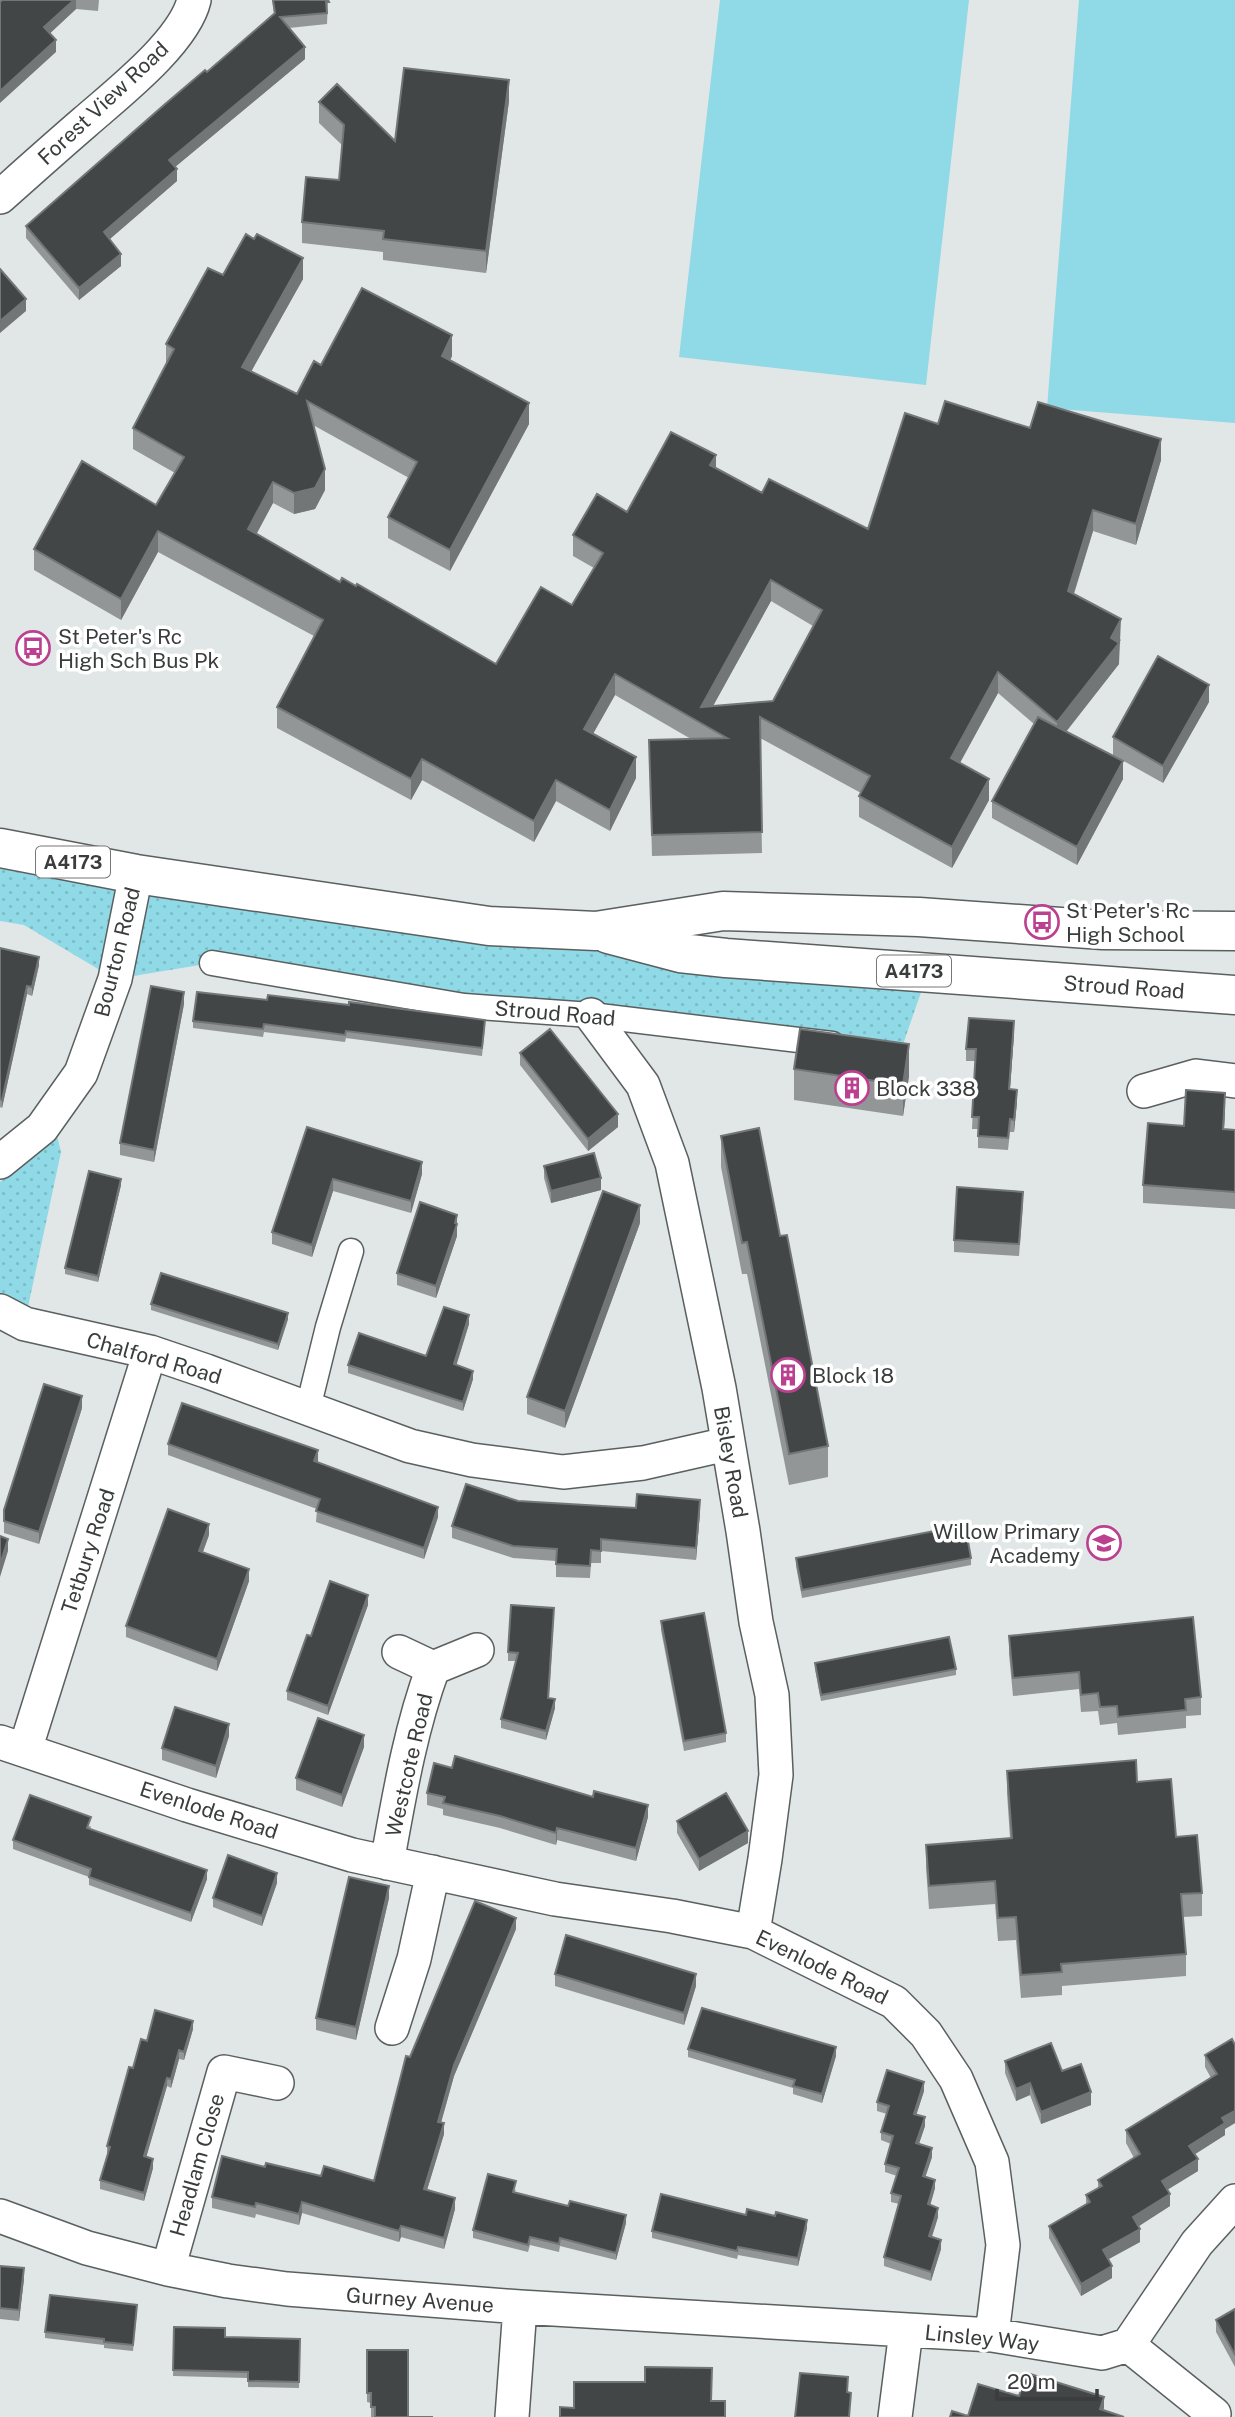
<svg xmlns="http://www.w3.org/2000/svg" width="1235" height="2417" font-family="'Public Sans',sans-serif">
  <defs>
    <pattern id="grass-dots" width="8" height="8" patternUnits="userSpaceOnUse" patternTransform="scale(1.75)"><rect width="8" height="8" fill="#8fdae6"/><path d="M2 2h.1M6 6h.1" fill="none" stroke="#7cbcc6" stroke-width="1.8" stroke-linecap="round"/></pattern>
  </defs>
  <rect width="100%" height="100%" fill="#e1e6e7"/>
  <path fill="url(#grass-dots)" d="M0 848 928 972 900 1053 212 963 115 979 24 925 0 921Z
    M55 1127 61 1152 28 1307 0 1297V1182L27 1162Z"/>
  <path fill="#8fdae6" d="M720 0H969L926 385 679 357Z
    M1079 0H1235V423L1047 408Z"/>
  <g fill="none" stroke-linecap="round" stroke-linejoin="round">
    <g stroke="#5a5f5f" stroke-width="27">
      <path id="pedestrian" d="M212 963 464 1006 591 1015 832 1044
        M308 1408 328 1327 351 1251"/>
    </g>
    <g stroke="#5a5f5f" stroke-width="36">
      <path id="minor" d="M0 197C28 172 56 147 85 122 117 94 184 42 194 0
        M591 1015 643 1085 672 1163 719 1388 743 1531 756 1622 772 1695 776 1775 765 1859 753 1932
        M1144 1091 1196 1076 1235 1081
        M0 1162 42 1128 81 1073 115 979 136 874
        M0 1311 25 1324 150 1352 206 1371 410 1446 472 1460 563 1472 643 1463 727 1444
        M399 1652 433 1668 477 1650
        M0 1742 187 1805 352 1855 555 1899 672 1916 753 1932 894 2002 926 2034 956 2079 992 2162 1003 2245 992 2335
        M25 1750 150 1352
        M387 1863C399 1797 410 1730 433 1668
        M392 2028 414 1959 433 1872
        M0 2216 87 2248 168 2269 228 2281 287 2289 520 2307 992 2335 1102 2353 1128 2345 1214 2414
        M168 2269 224 2072 277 2083
        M1128 2345 1197 2243 1235 2201
        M512 2417 520 2307
        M895 2417 906 2331"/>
    </g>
    <g stroke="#5a5f5f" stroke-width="41">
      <path id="primary" d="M0 848 136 874 489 926 596 931 723 911 919 917 1103 930 1235 931
        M608 934 680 953 726 958 1235 995"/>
    </g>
    <use href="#pedestrian" stroke="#fff" stroke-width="24"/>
    <use href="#minor" stroke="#fff" stroke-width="33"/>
    <use href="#primary" stroke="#fff" stroke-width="38"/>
  </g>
  <path fill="#929696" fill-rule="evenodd" d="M2 0H99L98 11 76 9 50 33 56 52Z
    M272 0H328L327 24 289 28 305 59 175 167 177 181 110 239 121 266 79 300 26 238V226L274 14Z
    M509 101 486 273 383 260V252L302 243V222L339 180 342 145 319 123V102L395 141Z
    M223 275 303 279 251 371 297 394 321 365 452 356 450 360 529 424 450 571 388 538V517L409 478 313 425 325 490 315 509 294 514 273 503 256 534 340 582 496 664 572 605 594 568 573 556V535L627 512 716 468 762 493 868 529 938 424 1030 428 1161 460 1136 545 1093 531 1074 594 1121 640 1119 643V664L1066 732 1123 779 1077 865 992 818V801L1034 724 998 693 960 763 989 800 952 868 859 817V796L861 793 760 738 762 853 652 856 649 740 691 739 615 695 593 733 636 778 610 831 556 801 534 842 422 780 411 800 277 728V707L314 636 158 552 121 620 34 570V549L156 505 175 473 133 449V428L166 364V344ZM771 601 813 626 773 701 713 706Z
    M1209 702 1163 783 1113 755V737Z
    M0 948 39 965 32 996 27 994 2 1108 0 1107Z
    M184 1004 154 1162 120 1155V1143Z
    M193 1021 485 1027 482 1056 346 1038 345 1042 264 1032 263 1037 193 1028Z
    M1014 1034 1010 1089 1017 1102 1014 1132H1010L1008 1150 978 1148V1129H972L975 1061H966V1049Z
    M520 1053 618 1127 588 1151 520 1065Z
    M794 1069 909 1076 903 1116 794 1100Z
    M1225 1111 1224 1129 1235 1130V1209L1143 1203V1185L1184 1126Z
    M307 1127 422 1174 411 1213 333 1191 312 1257 272 1244V1232Z
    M721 1136 828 1446V1477L789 1485 747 1274H742L721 1167Z
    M544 1166 601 1190 551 1203 544 1178Z
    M121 1185 98 1282 65 1274V1268Z
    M1023 1204 1019 1256 954 1252V1240Z
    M457 1215V1236L436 1298 397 1285V1273Z
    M640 1223 565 1428 527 1414V1397Z
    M151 1304 288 1319 278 1350 151 1310Z
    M469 1324 456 1365 473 1379 463 1411 348 1373V1365L426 1356Z
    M82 1408 39 1544 4 1533V1510Z
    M168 1444 318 1461 317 1462 438 1517 424 1559 316 1522 317 1509 168 1455Z
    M518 1501 700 1512 696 1560 601 1551V1563H591L590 1578 556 1577V1561L513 1558 452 1538V1526Z
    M209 1535 203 1552 249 1581 217 1671 126 1637V1626Z
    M796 1558H971V1565L802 1598 796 1566Z
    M368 1605 328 1715 287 1700V1691L311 1636Z
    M554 1616 549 1698 555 1708 546 1740 501 1728V1719L516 1661H508V1652Z
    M661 1621 726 1733V1742L684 1751 661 1630Z
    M1009 1636 1201 1697V1715L1186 1716V1728L1118 1735 1117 1723 1100 1725 1098 1711 1081 1712 1079 1689 1013 1696 1009 1654Z
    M815 1663 956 1669V1675L821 1701 815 1669Z
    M229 1736 216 1778 162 1760V1748Z
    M364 1747 342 1807 296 1790V1778Z
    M1007 1771 1137 1782 1176 1837 1202 1893V1916L1183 1917 1186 1954V1976L1062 1986V1995L1021 1998 1016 1940 998 1941 995 1904 929 1909 926 1868V1845L1010 1838 1007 1793Z
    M427 1793 648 1817 636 1861 557 1840 556 1845 500 1828 443 1815V1809L427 1805Z
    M677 1821 748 1843 699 1871 677 1833Z
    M91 1826 90 1829 207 1879 191 1922 89 1885V1877L13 1849V1840Z
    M277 1883 262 1926 213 1907V1898Z
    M389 1898 356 2040 316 2030V2018Z
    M516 1929 454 2076 441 2123 444 2134 427 2190 455 2209 444 2249 401 2237 399 2242 302 2213 299 2225 256 2214 255 2218 212 2208V2197L265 2167 321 2176 374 2181 410 2057Z
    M555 1974 696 1986 684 2025 555 1986Z
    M193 2029 184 2060 179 2059 171 2088 167 2086 146 2157 153 2168 144 2201 100 2189V2180L107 2155V2146L147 2041Z
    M1235 2045V2123L1225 2129V2135L1195 2154 1198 2171 1167 2190 1170 2206 1138 2226 1140 2242 1109 2259 1112 2278 1081 2296 1049 2238V2226L1086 2204V2195L1098 2188V2180L1134 2158 1126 2143V2130L1211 2078 1205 2067V2055Z
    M688 2049 836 2056 822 2103 793 2094V2088L688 2057Z
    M1005 2061 1062 2071 1091 2105 1041 2124 1030 2095 1016 2101 1005 2073Z
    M924 2091 916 2115 925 2126 919 2144 932 2157 925 2177 935 2188 930 2205 938 2217 932 2237 941 2249 931 2281 884 2266V2257L899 2204 891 2202V2193L897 2176 885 2172V2164L891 2144 881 2140V2132L887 2114 877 2111V2102Z
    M516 2189 515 2192 626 2223 616 2260 560 2246 559 2252 530 2245 528 2252 473 2238V2230Z
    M746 2215 807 2228 798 2266 738 2255 737 2259 652 2238V2231Z
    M0 2266 24 2279 19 2321 0 2319Z
    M1235 2309V2367L1216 2332V2320Z
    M137 2311 133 2351 104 2348V2345L45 2338V2332Z
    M174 2327 225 2337 300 2339 299 2388 248 2387V2378L173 2376Z
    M367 2350H408L375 2417H371V2403L367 2402Z"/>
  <path fill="#727676" d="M74 0H76V9L44 39V27Z
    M56 40V52L0 103V91Z
    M305 47V59L169 172V160Z
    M509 80V101L486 273V251Z
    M177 169V181L104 244V232Z
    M121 254V266L79 300V288Z
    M303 258V279L242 388V367Z
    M26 299V311L0 333V321Z
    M452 335V356L442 377V356Z
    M529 403V424L450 571V550Z
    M1161 439V460L1136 545V524Z
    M716 455V476L710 465Z
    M325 469V490L315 509 294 514V493Z
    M273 482V503L248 550V529Z
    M1093 510V531L1068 612V591Z
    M158 531V552L121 620V599Z
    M771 580V601L703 724 701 707Z
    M1121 619 1119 664 1057 743V722L1111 638Z
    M998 672V693L951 779V758Z
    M615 674V695L584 750V729Z
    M1209 685V702L1163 783V766Z
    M636 757V778L610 831V810Z
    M422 759V780L411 800V779Z
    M1123 761V779L1077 865V847Z
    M989 779V800L952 868V847Z
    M556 780V801L534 842V821Z
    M39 957V965L32 996V987Z
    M27 986V994L2 1108V1100Z
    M184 992V1004L154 1162V1150Z
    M1014 1021V1034L1009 1101V1089Z
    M909 1044V1076L903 1116V1085Z
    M1017 1090V1102L1014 1132V1120Z
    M1225 1093V1111L1223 1146V1129Z
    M618 1114V1127L588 1151V1139Z
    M422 1162V1174L411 1213V1201Z
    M601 1178V1190L551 1203V1191Z
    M121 1179V1185L98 1282V1276Z
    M333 1179V1191L312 1257V1245Z
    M640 1205V1223L565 1428V1411Z
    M457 1215V1236L436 1298V1286Z
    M288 1313V1319L278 1350V1344Z
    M469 1315V1324L454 1373V1364Z
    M473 1371V1379L463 1411V1402Z
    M82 1396V1408L39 1544V1532Z
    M318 1450V1461L314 1472V1461Z
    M700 1500V1512L696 1560V1548Z
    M438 1507V1517L424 1559V1548Z
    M209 1524V1535L199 1562V1551Z
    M8 1539V1551L0 1577V1565Z
    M249 1569V1581L217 1671V1659Z
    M368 1595V1605L328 1715V1706Z
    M555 1699V1708L546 1740V1731Z
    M229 1724V1736L216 1778V1766Z
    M364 1735V1747L342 1807V1795Z
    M648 1805V1817L636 1861V1848Z
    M557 1828V1840L556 1845V1833Z
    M748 1831V1843L699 1871V1859Z
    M207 1870V1879L191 1922V1913Z
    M277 1873V1883L262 1926V1916Z
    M389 1886V1898L356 2040V2027Z
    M516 1918V1929L454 2076 438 2133V2122L454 2065Z
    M696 1974V1986L684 2025V2013Z
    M193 2021V2029L184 2060V2052Z
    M836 2047V2056L822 2103V2094Z
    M179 2050V2059L171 2088V2079Z
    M167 2078V2086L144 2165V2156Z
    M924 2082V2091L914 2122V2114Z
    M1030 2083V2095L1016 2101V2089Z
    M1091 2092V2105L1041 2124V2112Z
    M1235 2111V2123L1225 2129V2135L1189 2158V2146L1222 2118Z
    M925 2117V2126L916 2152V2143Z
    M444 2123V2134L424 2200V2189Z
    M932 2148V2157L923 2184V2176Z
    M153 2159V2168L144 2201V2193Z
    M1198 2159V2171L1162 2193V2181Z
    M935 2180V2188L928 2213V2204Z
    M1170 2194V2206L1133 2230V2217Z
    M455 2198V2209L444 2249V2238Z
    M302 2202V2213L299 2225V2214Z
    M938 2208V2217L929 2245V2236Z
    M626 2215V2223L616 2260V2253Z
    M807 2220V2228L798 2266V2258Z
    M401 2226V2237L399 2242V2231Z
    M1140 2229V2242L1103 2262V2250Z
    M941 2240V2249L931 2281V2272Z
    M1112 2266V2278L1081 2296V2284Z
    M24 2268V2279L19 2321V2310Z
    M1104 2397V2408L1101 2417 1100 2409Z"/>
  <path fill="#424646" stroke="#727676" stroke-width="2" fill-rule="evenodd" d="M2 0H74L44 27 56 40 0 91V2Z
    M273 0H328L329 2H326L327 13 280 17 305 47 169 160 177 169 104 232 121 254 79 288 26 226 164 105 205 70 207 72 275 13Z
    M404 68 509 80 486 251 383 239 384 231 302 222 306 177 339 180 344 125 319 102 337 84 395 141Z
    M246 234 254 239 257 234 303 258 242 367 297 394 314 361 321 365 362 288 452 335 442 356 529 403 450 550 388 517 417 462 307 401 325 469 315 488 294 493 273 482 248 529 340 582 342 578 356 586 357 584 496 664 541 587 572 605 603 553 573 535 597 494 627 512 671 432 716 455 710 465 762 493 769 479 868 529 905 413 938 424 945 401 1030 428 1038 402 1161 439 1136 524 1093 510 1068 591 1121 619 1111 638 1119 643 1057 722 998 672 951 758 989 779 952 847 859 796 870 776 760 717 762 832 652 835 649 740 727 738 615 674 584 729 636 757 610 810 556 780 534 821 422 759 411 779 277 707 323 620 158 531 121 599 34 549 82 461 156 505 184 457 133 428 174 349 166 344 208 268 223 275ZM771 580 822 610 773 701 701 707Z
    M0 269 26 299 0 321Z
    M1158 656 1209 685 1163 766 1113 737Z
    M1038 717 1123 761 1077 847 992 801Z
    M0 948 39 957 32 987 27 986 2 1100 0 1099Z
    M151 986 184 992 154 1150 120 1143Z
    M197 992 267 1000 268 995 349 1005V1002L485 1020 482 1048 346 1031 345 1035 264 1024 263 1029 193 1021Z
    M969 1018 1014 1021 1009 1089 1017 1090 1014 1120 1010 1119 1008 1138 978 1136 979 1117H972L976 1049H966Z
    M550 1029 618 1114 588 1139 520 1053Z
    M800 1029 909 1044 903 1085 794 1069Z
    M1186 1090 1225 1093 1223 1129 1235 1130V1192L1143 1185 1148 1123 1184 1126Z
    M307 1127 422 1162 411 1201 333 1179 312 1245 272 1232Z
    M759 1128 780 1236 787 1235 828 1446 789 1454 747 1242 742 1243 721 1136Z
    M594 1153 601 1178 551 1191 544 1166Z
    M89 1171 121 1179 98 1276 65 1268Z
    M957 1187 1023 1192 1019 1244 954 1240Z
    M603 1191 640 1205 565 1411 527 1397Z
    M420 1202 457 1215 455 1223 457 1224 436 1286 397 1273Z
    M161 1273 288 1313 278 1344 151 1304Z
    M444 1307 469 1315 454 1364 473 1371 463 1402 348 1365 359 1333 426 1356Z
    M44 1384 82 1396 39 1532 4 1521V1510Z
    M182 1403 318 1450 314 1461 438 1507 424 1548 316 1511 320 1499 168 1444Z
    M466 1484 518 1501 636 1508 637 1494 700 1500 696 1548 601 1539V1551L591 1550 590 1566 556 1564 557 1549 513 1546 452 1526Z
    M168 1509 209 1524 199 1551 249 1569 217 1659 126 1626Z
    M965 1525 971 1558 802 1590 796 1558Z
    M0 1536 8 1539 0 1565Z
    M330 1581 368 1595 328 1706 287 1691 307 1635 311 1636Z
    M511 1605 554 1608 548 1698 555 1699 546 1731 501 1719 518 1653 508 1652Z
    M704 1613 726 1733 684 1741 661 1621Z
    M1193 1617 1201 1697 1185 1699 1186 1710 1118 1717 1117 1706 1100 1707 1098 1693 1081 1695 1079 1672 1013 1678 1009 1636Z
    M949 1637 956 1669 821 1695 815 1663Z
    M175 1707 229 1724 216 1766 162 1748Z
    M318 1718 364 1735 342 1795 296 1778Z
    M455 1756 593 1797 594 1791 648 1805 636 1848 557 1828 556 1833 500 1816 443 1803 445 1797 427 1793 434 1763 452 1768Z
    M1136 1760 1137 1782 1171 1779 1176 1837 1197 1835 1202 1893 1181 1894 1186 1954 1061 1964 1062 1972 1021 1975 1016 1917 998 1918 995 1881 929 1886 926 1845 1012 1838 1007 1771Z
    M726 1793 748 1831 699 1859 677 1821Z
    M30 1795 91 1817 87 1828 207 1870 191 1913 89 1877 91 1869 13 1840Z
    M228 1855 277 1873 262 1916 213 1898Z
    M349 1877 389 1886 356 2027 316 2018Z
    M475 1901 516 1918 454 2065 438 2122 444 2123 424 2189 455 2198 444 2238 401 2226 399 2231 302 2202 299 2214 256 2203 255 2207 212 2197 222 2156 265 2167 266 2163 321 2176 324 2166 374 2181 406 2056 410 2057Z
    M566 1935 696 1974 684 2013 555 1974Z
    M702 2008 836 2047 822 2094 793 2086 795 2080 688 2049Z
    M155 2010 193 2021 184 2052 179 2050 171 2079 167 2078 144 2156 153 2159 144 2193 100 2180 110 2147 107 2146 129 2067 133 2068 141 2039 147 2041Z
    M1232 2039 1235 2045V2111L1222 2118 1225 2123 1189 2146 1198 2159 1162 2181 1170 2194 1133 2217 1140 2229 1103 2250 1112 2266 1081 2284 1049 2226 1090 2202 1086 2195 1102 2186 1098 2180 1140 2154 1126 2130 1217 2074 1205 2055Z
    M1051 2043 1062 2071 1081 2064 1091 2092 1041 2112 1030 2083 1016 2089 1005 2061Z
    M887 2070 924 2082 914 2114 925 2117 916 2143 932 2148 923 2176 935 2180 928 2204 938 2208 929 2236 941 2240 931 2272 884 2257 901 2196 891 2193 899 2168 885 2164 893 2136 881 2132 889 2106 877 2102Z
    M488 2174 516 2181 513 2192 568 2206 570 2201 626 2215 616 2253 560 2238 559 2244 530 2237 528 2245 473 2230Z
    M661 2194 746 2215 747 2209 775 2216 776 2212 807 2220 798 2258 738 2247 737 2251 652 2231Z
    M0 2266 24 2268 19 2310 0 2308Z
    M50 2295 137 2305 133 2345 104 2342V2339L45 2332Z
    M1235 2309V2355L1216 2320Z
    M174 2327 225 2328V2337L300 2339 299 2382 248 2381V2372L173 2370Z
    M367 2350H408V2417H433H375V2407H371V2393H367Z
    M645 2367 712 2368 711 2401H725V2417H560V2407L574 2408V2382H645Z
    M800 2373 848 2377 847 2392 851 2393 849 2417H795Z
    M1027 2373 1104 2397 1100 2409 1124 2417H950L952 2411 968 2416 978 2384 1019 2396Z"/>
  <defs>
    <g id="bus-ring" transform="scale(1.75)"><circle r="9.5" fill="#fff" stroke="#bc4090" stroke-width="1.5"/><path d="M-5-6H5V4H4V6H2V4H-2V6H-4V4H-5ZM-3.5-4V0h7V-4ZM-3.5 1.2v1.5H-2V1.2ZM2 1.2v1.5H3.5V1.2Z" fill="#bc4090"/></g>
    <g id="building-ring" transform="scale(1.75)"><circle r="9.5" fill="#fff" stroke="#bc4090" stroke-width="1.5"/><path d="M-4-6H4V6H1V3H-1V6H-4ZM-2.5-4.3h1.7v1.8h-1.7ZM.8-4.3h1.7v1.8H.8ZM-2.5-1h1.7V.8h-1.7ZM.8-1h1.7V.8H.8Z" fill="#bc4090"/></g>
    <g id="school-ring" transform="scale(1.75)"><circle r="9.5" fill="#fff" stroke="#bc4090" stroke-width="1.5"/><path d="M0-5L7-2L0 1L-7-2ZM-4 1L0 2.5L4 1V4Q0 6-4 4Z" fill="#bc4090"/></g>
  </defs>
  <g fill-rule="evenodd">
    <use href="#bus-ring" x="33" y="648"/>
    <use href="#bus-ring" x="1042" y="922"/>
    <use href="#building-ring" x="852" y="1088"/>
    <use href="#building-ring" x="788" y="1375"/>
    <use href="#school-ring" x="1104" y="1543"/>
  </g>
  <g text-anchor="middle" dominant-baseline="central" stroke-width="7" stroke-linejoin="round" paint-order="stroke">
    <g fill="#fff" stroke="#767777" stroke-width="2">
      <rect x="36" y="846.5" width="74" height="31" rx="5"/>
      <rect x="877" y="955.5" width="74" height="31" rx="5"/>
    </g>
    <g font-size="19" font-weight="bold" fill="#3b3d3d">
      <text x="73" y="862">A4173</text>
      <text x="914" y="971">A4173</text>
    </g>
    <g font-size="21" fill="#3b3d3d" stroke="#fff">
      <text transform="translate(103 103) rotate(-43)">Forest View Road</text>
      <text transform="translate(117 952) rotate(-76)">Bourton Road</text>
      <text transform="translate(1124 987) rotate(4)">Stroud Road</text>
      <text transform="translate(555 1013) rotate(5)">Stroud Road</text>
      <text transform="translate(154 1358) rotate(16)">Chalford Road</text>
      <text transform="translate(731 1462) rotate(80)">Bisley Road</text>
      <text transform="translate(88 1551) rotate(-72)">Tetbury Road</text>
      <text transform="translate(409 1765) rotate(-77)">Westcote Road</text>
      <text transform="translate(209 1810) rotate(18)">Evenlode Road</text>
      <text transform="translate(822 1967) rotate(26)">Evenlode Road</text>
      <text transform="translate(197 2165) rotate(-74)">Headlam Close</text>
      <text transform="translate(420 2300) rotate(4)">Gurney Avenue</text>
      <text transform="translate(982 2338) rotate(6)">Linsley Way</text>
    </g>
    <g font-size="21" fill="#3b3d3d" stroke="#fff" text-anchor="start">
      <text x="58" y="636">St Peter's Rc<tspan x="58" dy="24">High Sch Bus Pk</tspan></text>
      <text x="1066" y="910">St Peter's Rc<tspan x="1066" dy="24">High School</tspan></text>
      <text x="876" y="1088">Block 338</text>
      <text x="812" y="1375">Block 18</text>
      <text x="1080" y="1531" text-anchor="end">Willow Primary<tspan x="1080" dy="24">Academy</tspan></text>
    </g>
  </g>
  <path d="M997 2389v10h100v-10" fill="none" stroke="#3b3d3d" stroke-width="3.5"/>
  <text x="1007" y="2389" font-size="21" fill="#3b3d3d" stroke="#ffffff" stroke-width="5" paint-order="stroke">20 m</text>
</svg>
